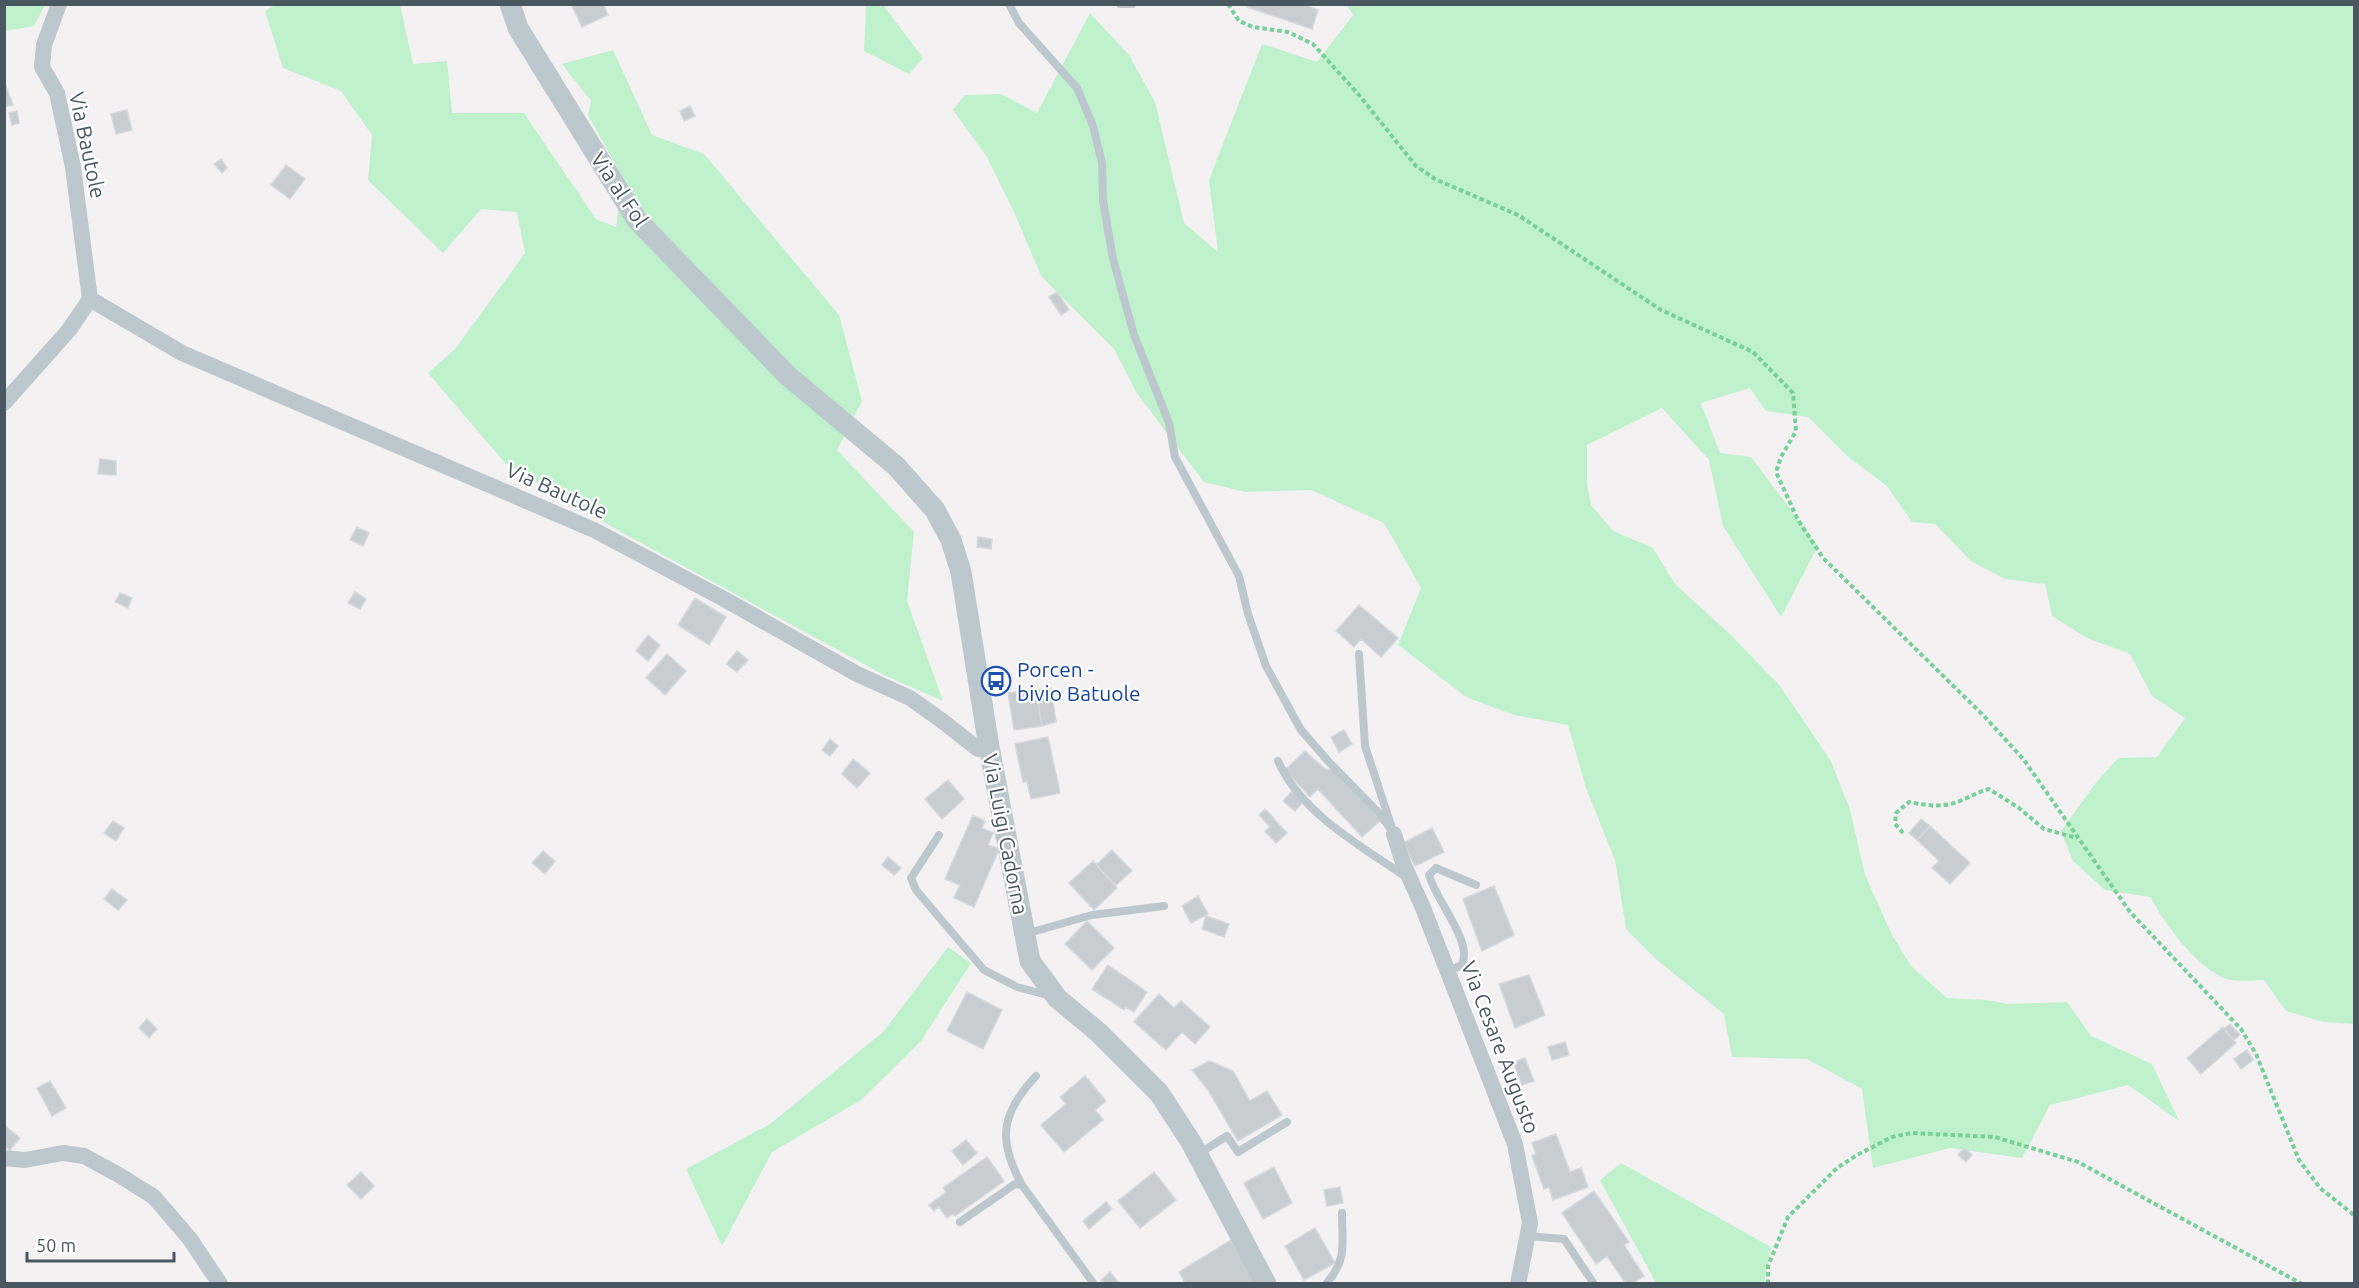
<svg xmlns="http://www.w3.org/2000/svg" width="2359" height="1288" font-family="Ubuntu,sans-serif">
  <rect width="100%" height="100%" fill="#f4f1f2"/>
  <path fill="#c0f1cd" d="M277 4 400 5 413 64 447 61 452 113H524L596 219 616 227 623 178 588 115 591 101 562 64 613 50 652 135 704 154 839 315 862 401 837 450 914 532 907 601 943 701 884 675 619 531 505 463 428 373 456 348 525 253 517 212 481 209 443 253 368 180 372 135 341 91 283 68 265 11Z
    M4 5 5 4 45 5 34 26 5 31Z
    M866 5H883L923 58 909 74 864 51Z
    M1347 5H2354V1024L2323 1022 2286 1011 2264 980C2252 980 2232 983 2222 977 2193 963 2165 924 2150 897L2105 890 2073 861 2061 831 2095 784 2118 758 2157 757 2185 718 2152 696 2130 654 2087 638 2052 616 2045 584 2005 579 1971 561 1935 524 1912 522 1887 486 1847 456 1808 417 1766 411 1750 388 1701 403 1720 453 1751 457 1818 546 1781 617 1723 526 1709 460 1662 408 1587 445V484L1591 505 1613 531 1653 548 1675 584 1732 636 1780 686 1831 761 1850 810 1865 875 1892 935 1911 966 1947 998 1987 1000 2008 1004 2067 1002 2091 1036 2152 1064 2179 1121 2128 1085 2050 1105 2022 1158 1950 1148 1873 1168 1862 1089 1807 1059 1732 1057 1724 1014 1657 960 1626 929 1615 860 1586 788 1568 725 1514 715 1466 697 1398 645 1421 588 1384 523 1311 490 1245 492 1204 482 1136 392 1114 349 1041 276 1014 212 987 157 953 110 965 95 1001 94 1037 113 1090 13 1129 55 1155 102 1184 223 1218 252 1209 180 1262 44 1317 62 1353 15Z
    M948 947 971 963 921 1041 861 1100 772 1152 722 1246 686 1169 770 1124 883 1032Z
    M1621 1163 1771 1247 1764 1283H1656L1600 1180Z"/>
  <path fill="#c8cdd1" stroke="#d5d8dd" stroke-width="1.5" d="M571 4H603L608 15 582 27Z
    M1248 4H1303L1318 10 1312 29 1247 7Z
    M4 81 13 105 4 107Z
    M690 106 695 116 684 121 680 111Z
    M127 110 132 130 116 134 111 114Z
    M17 111 19 123 12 125 9 113Z
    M221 159 227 168 222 173 214 164Z
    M286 165 305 179 290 199 271 185Z
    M1057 292 1069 310 1061 315 1049 297Z
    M100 459 116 461V475L98 474Z
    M357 527 369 533 363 546 350 540Z
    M978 537 992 539 991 549 977 547Z
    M355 592 366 599 360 609 348 603Z
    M120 593 132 598 128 608 115 602Z
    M695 598 726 617 709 645 678 625Z
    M1359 605 1398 638 1381 657 1361 639 1354 647 1336 631Z
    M648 635 660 645 648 661 636 651Z
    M737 651 748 660 737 672 726 664Z
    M667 654 686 671 665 695 646 678Z
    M1036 688 1042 726 1014 730 1008 693Z
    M1051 688 1056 722 1042 726 1036 690Z
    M1344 730 1352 744 1339 752 1331 737Z
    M1048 737 1060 793 1031 799 1027 782H1023L1015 744Z
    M830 739 838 746 830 756 822 750Z
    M1305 751 1325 769 1335 770 1381 820 1362 837 1318 789 1310 797 1285 770Z
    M853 759 870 773 857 788 842 774Z
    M948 780 964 799 942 819 925 799Z
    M1291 792 1303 802 1295 811 1283 801Z
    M1265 809 1287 833 1276 843 1265 831 1270 827 1259 815Z
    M973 815 985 821 982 828 993 833 988 845 999 849 974 907 954 898 960 885 945 879Z
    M1921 819 1930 826 1917 840 1909 833Z
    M113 821 124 828 116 841 104 833Z
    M1930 826 1970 863 1950 884 1932 868 1939 861 1917 840Z
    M1432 828 1444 852 1415 866 1403 843Z
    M1112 850 1132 871 1116 885 1096 865Z
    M543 851 555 861 545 874 532 863Z
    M888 857 901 868 894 875 882 865Z
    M1093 861 1117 888 1094 910 1069 883Z
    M1494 886 1514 935 1482 951 1463 899Z
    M112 889 127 900 118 910 104 899Z
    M1198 896 1208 914 1191 923 1182 906Z
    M1206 916 1229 924 1224 937 1202 929Z
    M1087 921 1114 948 1092 970 1065 944Z
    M1108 965 1147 992 1134 1012 1126 1007 1124 1010 1092 989Z
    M1529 975 1545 1015 1515 1028 1499 984Z
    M967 992 1002 1010 983 1049 947 1031Z
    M1159 994 1174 1008 1181 1001 1210 1027 1195 1044 1182 1032 1166 1050 1134 1022Z
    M147 1019 157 1029 149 1038 139 1028Z
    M2230 1024 2240 1035 2234 1040 2224 1029Z
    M2223 1027 2236 1043 2201 1074 2187 1058Z
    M1565 1042 1569 1055 1552 1060 1548 1047Z
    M2247 1050 2253 1060 2241 1069 2234 1059Z
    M1525 1058 1534 1081 1522 1085 1513 1062Z
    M1209 1061 1233 1071 1250 1101 1267 1091 1282 1115 1238 1141 1208 1090 1192 1070Z
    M1085 1076 1106 1101 1095 1110 1103 1120 1064 1152 1041 1125 1066 1104 1060 1097Z
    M50 1081 66 1108 52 1116 37 1088Z
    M4 1125 20 1138 10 1150 4 1146Z
    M1556 1134 1570 1172 1581 1168 1588 1187 1553 1200 1549 1187 1544 1189 1532 1156 1536 1154 1532 1143Z
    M966 1140 977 1153 963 1165 952 1151Z
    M1964 1148 1972 1155 1966 1162 1958 1155Z
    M987 1157 1004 1181 955 1216 953 1214 947 1218 939 1207 934 1211 929 1205 946 1192 943 1188Z
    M1274 1167 1292 1203 1263 1219 1244 1183Z
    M361 1172 374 1186 361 1199 347 1185Z
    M1154 1172 1176 1200 1140 1228 1118 1201Z
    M1340 1187 1343 1203 1327 1206 1324 1190Z
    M1594 1191 1629 1242 1624 1245 1644 1276 1631 1284H1626L1607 1256 1596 1264 1562 1213Z
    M1106 1202 1112 1209 1089 1229 1083 1221Z
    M1315 1228 1335 1263 1304 1280 1285 1246Z
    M1231 1240 1257 1284H1186L1179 1272Z
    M1110 1272 1120 1284H1104L1101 1280Z"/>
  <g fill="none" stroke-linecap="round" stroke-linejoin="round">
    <path stroke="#77d099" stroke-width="4" stroke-dasharray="4.5 3" stroke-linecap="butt" d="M1228 4 1239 21 1253 27 1288 32 1313 44 1359 95 1416 166 1435 179 1518 215 1661 310 1753 352 1793 393 1796 431 1781 457 1776 472 1798 520 1823 558 1984 716 2024 760 2130 912 2241 1029 2256 1054 2299 1160 2320 1188 2354 1215
      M1903 833 1895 824 1896 813 1909 802C1925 805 1941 808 1957 802 1968 798 1978 792 1989 789L2019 808 2044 829 2077 838
      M1768 1284V1266L1788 1217 1837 1168 1857 1155 1892 1137 1911 1133 1995 1137 2078 1162 2302 1284"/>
    <path stroke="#bdc8ce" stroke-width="8" d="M1009 4 1019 23 1077 88 1093 126 1102 163 1103 201 1113 259 1134 335 1169 423 1175 457 1239 576 1248 614 1266 666 1301 730 1328 761 1379 813 1394 834
      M1120 4H1132
      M1359 654 1365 746 1391 825
      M1278 761C1302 814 1360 845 1406 877
      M939 835 911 878 916 890 984 970 1017 987 1051 996
      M1025 934 1092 915 1164 906
      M1448 971 1462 965C1473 941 1436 901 1429 875L1436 868 1476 885
      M1198 1154 1227 1136 1238 1152 1287 1122
      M1022 1185C997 1140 1001 1113 1036 1076
      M960 1222 1015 1184 1022 1185 1094 1284
      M1528 1236 1564 1239 1594 1284
      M1326 1284C1348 1259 1342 1243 1342 1213"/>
    <path stroke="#bdc8ce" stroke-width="16" d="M90 299 182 353 594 530 724 599 857 674 910 698 941 720 978 749 989 747
      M4 403 69 330 90 299 73 167 57 93 42 67 44 45 59 4
      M1394 834 1403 863 1423 908 1515 1144 1530 1223 1518 1284
      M4 1158 25 1160 63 1153 84 1156 119 1175 154 1197 190 1239 220 1284"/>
    <path stroke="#bdc8ce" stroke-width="21" d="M510 4 518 28 637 220 788 376 896 466 935 510 951 540 961 572 989 747 1030 961 1057 998 1098 1032 1159 1093 1191 1142 1266 1284"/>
  </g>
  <defs>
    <g id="bus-ring" transform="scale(1.5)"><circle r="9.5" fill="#fff" stroke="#1a4fb4" stroke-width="1.5"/><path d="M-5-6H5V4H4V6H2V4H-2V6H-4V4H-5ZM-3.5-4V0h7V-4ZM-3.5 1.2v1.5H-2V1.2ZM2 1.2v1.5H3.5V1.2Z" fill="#1a4fb4"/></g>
  </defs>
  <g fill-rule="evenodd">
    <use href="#bus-ring" x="996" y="681"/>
  </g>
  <g text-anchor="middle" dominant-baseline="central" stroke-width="4.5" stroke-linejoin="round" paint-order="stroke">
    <g font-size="21" fill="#495860" stroke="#fff">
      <text transform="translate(88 145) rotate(78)">Via Bautole</text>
      <text transform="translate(620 189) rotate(56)">Via al Fol</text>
      <text transform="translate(557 490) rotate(24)">Via Bautole</text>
      <text transform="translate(1006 834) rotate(79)">Via Luigi Cadorna</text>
      <text transform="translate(1501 1047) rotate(69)">Via Cesare Augusto</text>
    </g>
    <g font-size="21" fill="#164399" stroke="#fff" text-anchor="start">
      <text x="1017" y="669">Porcen -<tspan x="1017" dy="24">bivio Batuole</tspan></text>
    </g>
  </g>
  <rect width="2359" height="1288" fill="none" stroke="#495860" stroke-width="12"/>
  <path d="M27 1252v9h147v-9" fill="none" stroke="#495860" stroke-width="3"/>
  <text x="36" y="1252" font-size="18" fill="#495860" stroke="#ffffff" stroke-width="4.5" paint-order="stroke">50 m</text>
</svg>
